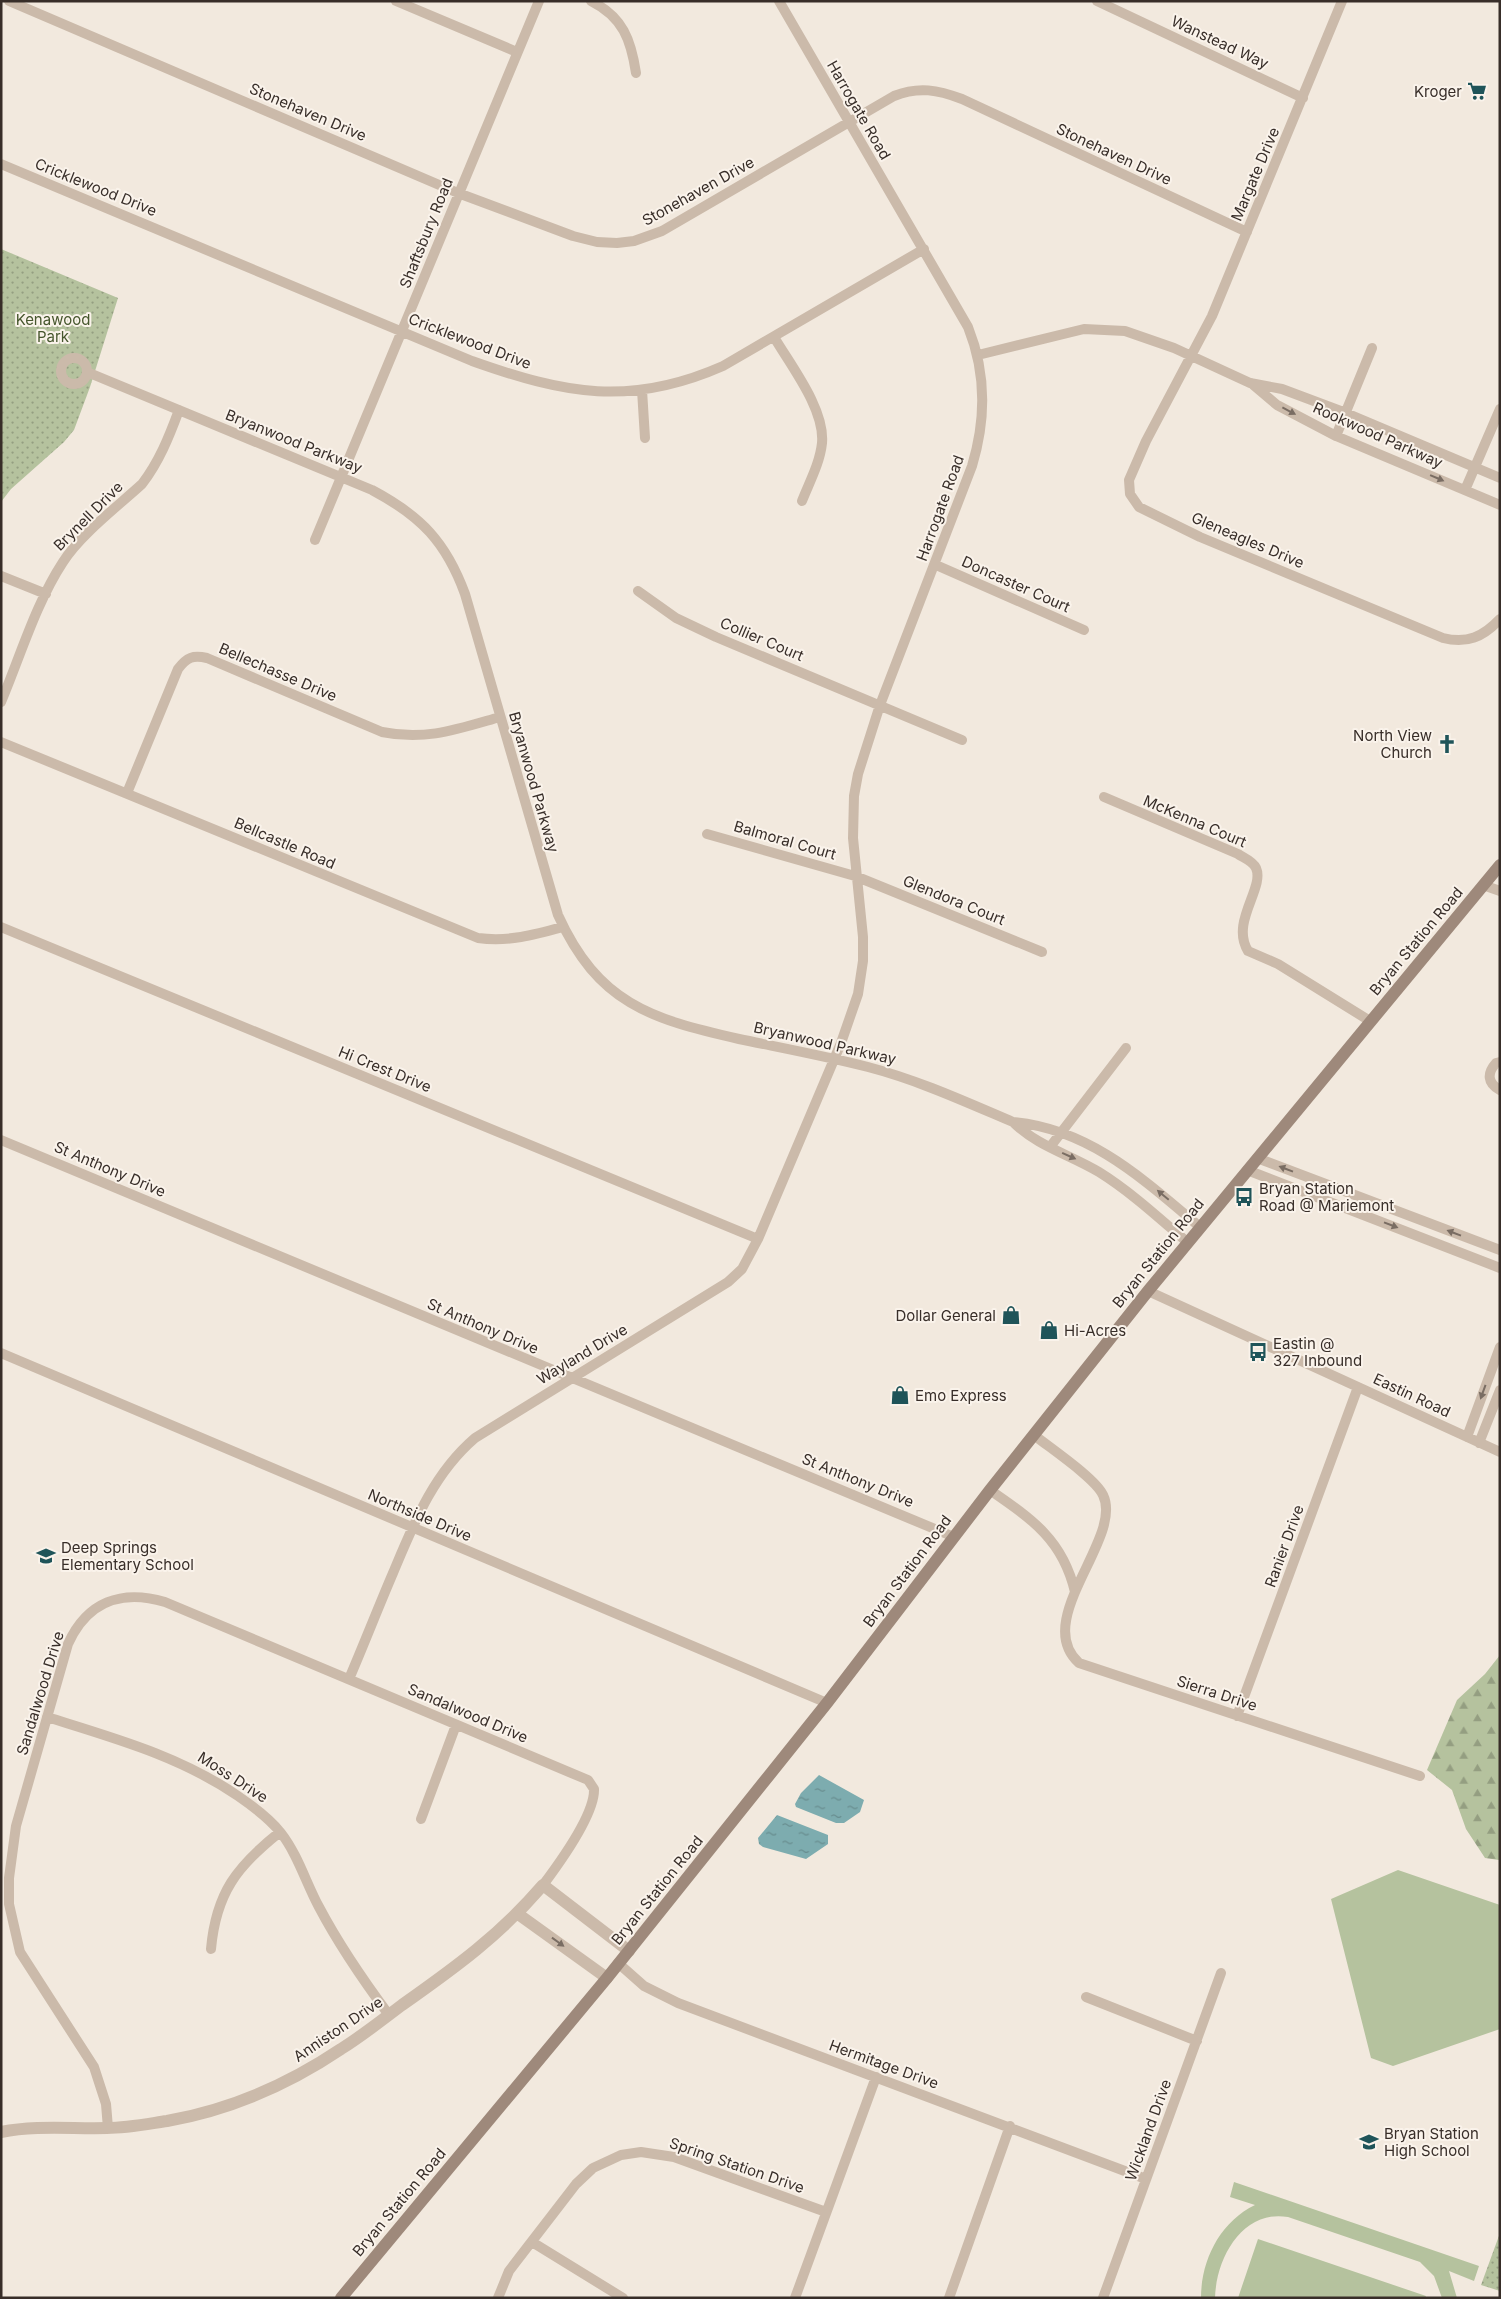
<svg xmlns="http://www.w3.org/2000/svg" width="1501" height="2299" font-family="Inter,sans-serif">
  <defs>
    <pattern id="forest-firs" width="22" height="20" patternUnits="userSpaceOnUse" patternTransform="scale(1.25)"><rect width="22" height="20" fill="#b5c29e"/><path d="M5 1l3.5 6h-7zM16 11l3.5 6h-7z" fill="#949e81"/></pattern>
    <pattern id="park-dots" width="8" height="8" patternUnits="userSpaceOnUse" patternTransform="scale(1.25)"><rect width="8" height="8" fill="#b5c29e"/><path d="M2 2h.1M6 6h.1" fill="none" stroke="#949e81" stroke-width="1.8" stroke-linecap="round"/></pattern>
    <pattern id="water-ripples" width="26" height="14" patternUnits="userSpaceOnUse" patternTransform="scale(1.25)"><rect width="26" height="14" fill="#7dacaf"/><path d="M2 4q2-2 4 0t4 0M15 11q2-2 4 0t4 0" fill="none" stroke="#678c8e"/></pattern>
  </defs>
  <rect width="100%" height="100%" fill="#f2e9de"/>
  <path fill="#b5c29e" d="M1398 1870 1500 1905V2029L1393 2066 1371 2058 1331 1899Z
    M1234 2182 1479 2266 1474 2281 1449 2271 1457 2298H1442L1434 2276 1420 2262 1288 2217C1242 2209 1216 2259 1215 2298H1201C1201 2260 1220 2222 1255 2205L1230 2197Z
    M1258 2239 1426 2296 1425 2298H1238Z"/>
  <path fill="url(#forest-firs)" d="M1500 1655V1860H1499L1485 1858 1466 1829 1452 1790 1427 1770 1457 1700 1485 1674Z"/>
  <path fill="url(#park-dots)" d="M1 249 118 298 90 387 74 430 64 442 11 489 1 502Z
    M1500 2233V2291L1481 2285Z"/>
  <path fill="url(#water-ripples)" d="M819 1775 864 1800 860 1812 844 1823H836L796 1807 795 1804 801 1793Z
    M777 1815 828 1835V1844L806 1859 763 1847 759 1844 758 1838Z"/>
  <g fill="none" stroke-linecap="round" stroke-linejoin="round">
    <path stroke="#cbbaaa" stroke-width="10" d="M9 1 458 193 573 236 597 242 617 243 634 241 662 231 894 96C919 86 938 90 962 99L1247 232
      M396 1 517 52
      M591 1C623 17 631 40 636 73
      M1097 1 1303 98
      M1342 1 1212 316 1146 441 1129 480 1130 494 1139 507 1200 537 1443 638C1467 644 1483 637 1500 619
      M1 164 472 361C565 394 630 407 723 366L924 249
      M774 337C791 366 825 409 822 443 820 463 809 483 802 501
      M978 355 1084 329 1125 331 1174 348 1250 383 1282 389 1346 413 1500 478
      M61 371a13 13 0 1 1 26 0a13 13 0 1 1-26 0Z
      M87 372 372 490C421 516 446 542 465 594L558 915C598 1003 650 1019 739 1039 782 1048 825 1056 868 1067 918 1080 966 1102 1013 1122 1090 1129 1144 1180 1200 1227
      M1251 383 1277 405 1336 436 1500 505
      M642 390 645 438
      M1336 436 1372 348
      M1465 490 1500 409
      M315 540 539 1
      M936 565 1084 630
      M1 576 46 594
      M638 591 676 618 716 637 962 740
      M1 702C20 657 36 603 63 562 80 535 118 506 142 484 159 462 169 437 179 410
      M1 742 478 938C509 942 534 935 563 927
      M127 793 178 669C187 657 193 655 207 658L382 732C426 741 458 729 500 717
      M1104 797 1238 854C1244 858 1253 861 1256 868 1265 888 1230 922 1248 951L1278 964 1370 1021
      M707 834 855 876 1042 952
      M1483 885 1500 891
      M1 927 758 1239
      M1500 1062 1496 1063C1487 1073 1487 1083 1500 1090
      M1013 1122C1037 1146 1071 1155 1099 1172 1131 1192 1159 1218 1187 1242
      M1 1140 954 1537
      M1050 1147 1126 1048
      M1257 1158 1500 1250
      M1247 1170 1500 1268
      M1148 1291 1500 1452
      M1 1353 827 1703
      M1034 1435C1050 1448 1095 1478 1103 1495 1124 1538 1031 1620 1079 1663L1420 1776
      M1467 1437 1500 1347
      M1479 1443 1500 1390
      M990 1490C1032 1519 1063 1540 1075 1592
      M349 1679C364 1644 378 1608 393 1573 414 1523 433 1474 475 1438L728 1282 742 1269 758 1239 841 1043 858 994 863 961V937L853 838 854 796 858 774 880 705 972 466C986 420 986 372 968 327L779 1
      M1237 1716 1358 1387
      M47 1717C114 1738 180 1756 238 1796 254 1807 269 1818 281 1833 298 1855 306 1883 319 1907 339 1945 363 1980 389 2015
      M421 1819 456 1725
      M211 1949C216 1893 237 1866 280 1832
      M618 1963 644 1986 678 2003 1146 2179
      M1086 1997 1197 2041
      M108 2128 106 2104 94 2067 20 1952 9 1904V1878L16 1826 68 1644C87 1602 121 1589 165 1602L588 1780 594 1789C595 1814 558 1865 543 1885
      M532 2242 623 2298
      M498 2298 509 2271 576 2184 593 2168 621 2155 641 2152 674 2157 826 2212
      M795 2298 876 2077
      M949 2298 1010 2126
      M1103 2298 1221 1973"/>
    <path stroke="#cbbaaa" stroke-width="12" d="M518 1914 607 1978
      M1 2132C36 2125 72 2129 107 2128 127 2128 147 2124 167 2121 229 2110 289 2084 341 2049 362 2036 382 2020 402 2005 456 1967 500 1935 543 1885L629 1951"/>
    <path stroke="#9e897b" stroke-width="12" d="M341 2298 607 1978 827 1703 990 1490 1148 1291 1500 865"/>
  </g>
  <defs><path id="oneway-solid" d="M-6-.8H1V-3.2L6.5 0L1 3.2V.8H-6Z" transform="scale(1.25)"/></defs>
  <g fill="#7a6d63">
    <use href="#oneway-solid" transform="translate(1289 411) rotate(28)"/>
    <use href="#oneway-solid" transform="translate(1437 478) rotate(23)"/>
    <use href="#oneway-solid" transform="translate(1069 1156) rotate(24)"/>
    <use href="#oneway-solid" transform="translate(1286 1169) rotate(-159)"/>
    <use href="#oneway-solid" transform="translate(1163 1195) rotate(-140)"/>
    <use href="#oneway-solid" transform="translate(1391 1225) rotate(21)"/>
    <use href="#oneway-solid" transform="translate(1454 1233) rotate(-159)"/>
    <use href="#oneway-solid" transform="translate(1483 1392) rotate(110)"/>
    <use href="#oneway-solid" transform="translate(558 1942) rotate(36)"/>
  </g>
  <defs>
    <g id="supermarket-bare" transform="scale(1.5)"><path d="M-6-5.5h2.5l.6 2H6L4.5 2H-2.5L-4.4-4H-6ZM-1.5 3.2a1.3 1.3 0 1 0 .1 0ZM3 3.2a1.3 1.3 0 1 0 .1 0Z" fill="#1f5459" stroke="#faf3eb" stroke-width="2.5" paint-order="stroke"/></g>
    <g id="church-bare" transform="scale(1.5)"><path d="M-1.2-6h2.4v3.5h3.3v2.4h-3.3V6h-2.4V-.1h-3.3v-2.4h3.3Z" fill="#1f5459" stroke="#faf3eb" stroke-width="2.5" paint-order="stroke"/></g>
    <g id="bus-bare" transform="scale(1.5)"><path d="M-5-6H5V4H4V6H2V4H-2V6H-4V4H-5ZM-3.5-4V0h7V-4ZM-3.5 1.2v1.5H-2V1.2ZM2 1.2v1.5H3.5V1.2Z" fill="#1f5459" stroke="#faf3eb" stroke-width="2.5" paint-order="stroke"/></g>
    <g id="shop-bare" transform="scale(1.5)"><path d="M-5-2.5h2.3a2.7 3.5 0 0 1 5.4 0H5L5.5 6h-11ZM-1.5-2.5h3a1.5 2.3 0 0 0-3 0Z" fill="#1f5459" stroke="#faf3eb" stroke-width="2.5" paint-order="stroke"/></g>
    <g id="school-bare" transform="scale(1.5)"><path d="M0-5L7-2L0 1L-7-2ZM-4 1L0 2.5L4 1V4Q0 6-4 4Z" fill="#1f5459" stroke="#faf3eb" stroke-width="2.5" paint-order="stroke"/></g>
  </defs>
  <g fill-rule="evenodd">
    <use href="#supermarket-bare" x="1477" y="91"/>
    <use href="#church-bare" x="1447" y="744"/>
    <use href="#bus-bare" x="1244" y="1197"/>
    <use href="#shop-bare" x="1011" y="1315"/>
    <use href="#shop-bare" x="1049" y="1330"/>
    <use href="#bus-bare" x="1258" y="1352"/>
    <use href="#shop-bare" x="900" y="1395"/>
    <use href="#school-bare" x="46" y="1556"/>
    <use href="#school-bare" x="1369" y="2142"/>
  </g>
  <g text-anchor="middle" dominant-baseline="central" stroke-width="4" stroke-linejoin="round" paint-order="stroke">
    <g font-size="15" fill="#382e29" stroke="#faf3eb">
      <text transform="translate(1220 42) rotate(25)">Wanstead Way</text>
      <text transform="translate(859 110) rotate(60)">Harrogate Road</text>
      <text transform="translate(308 112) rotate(23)">Stonehaven Drive</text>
      <text transform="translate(1114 154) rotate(25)">Stonehaven Drive</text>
      <text transform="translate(1255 174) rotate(-67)">Margate Drive</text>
      <text transform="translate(96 187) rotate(22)">Cricklewood Drive</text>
      <text transform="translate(698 191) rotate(-29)">Stonehaven Drive</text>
      <text transform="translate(426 233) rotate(-68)">Shaftsbury Road</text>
      <text transform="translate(470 341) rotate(21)">Cricklewood Drive</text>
      <text transform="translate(1378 435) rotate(24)">Rookwood Parkway</text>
      <text transform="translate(294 441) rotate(22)">Bryanwood Parkway</text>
      <text transform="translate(940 508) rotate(-70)">Harrogate Road</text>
      <text transform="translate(88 516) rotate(-45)">Brynell Drive</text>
      <text transform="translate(1248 540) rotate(23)">Gleneagles Drive</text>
      <text transform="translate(1016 584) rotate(24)">Doncaster Court</text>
      <text transform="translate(762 639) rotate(23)">Collier Court</text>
      <text transform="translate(278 672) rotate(23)">Bellechasse Drive</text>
      <text transform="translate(534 782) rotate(74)">Bryanwood Parkway</text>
      <text transform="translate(1195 821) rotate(23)">McKenna Court</text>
      <text transform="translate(785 840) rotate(16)">Balmoral Court</text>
      <text transform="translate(285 843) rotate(23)">Bellcastle Road</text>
      <text transform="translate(954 900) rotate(22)">Glendora Court</text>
      <text transform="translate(1416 941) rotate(-50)">Bryan Station Road</text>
      <text transform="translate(825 1043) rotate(13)">Bryanwood Parkway</text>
      <text transform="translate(385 1069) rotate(22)">Hi Crest Drive</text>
      <text transform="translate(110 1169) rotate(23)">St Anthony Drive</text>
      <text transform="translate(1158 1253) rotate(-51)">Bryan Station Road</text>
      <text transform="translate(483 1326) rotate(23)">St Anthony Drive</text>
      <text transform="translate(582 1354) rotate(-31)">Wayland Drive</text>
      <text transform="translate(1412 1395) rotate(25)">Eastin Road</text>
      <text transform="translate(858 1480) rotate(22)">St Anthony Drive</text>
      <text transform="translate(420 1515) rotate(23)">Northside Drive</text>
      <text transform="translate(1284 1546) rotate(-70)">Ranier Drive</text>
      <text transform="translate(907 1571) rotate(-53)">Bryan Station Road</text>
      <text transform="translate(40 1693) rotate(-73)">Sandalwood Drive</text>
      <text transform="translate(1217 1693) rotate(18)">Sierra Drive</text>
      <text transform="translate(468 1713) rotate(23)">Sandalwood Drive</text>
      <text transform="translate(233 1777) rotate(33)">Moss Drive</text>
      <text transform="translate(657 1890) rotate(-51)">Bryan Station Road</text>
      <text transform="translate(338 2029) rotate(-34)">Anniston Drive</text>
      <text transform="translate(884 2064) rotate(20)">Hermitage Drive</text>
      <text transform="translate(1148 2130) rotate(-70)">Wickland Drive</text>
      <text transform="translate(737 2165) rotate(19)">Spring Station Drive</text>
      <text transform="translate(399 2202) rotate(-50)">Bryan Station Road</text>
    </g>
    <g font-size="15" fill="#382e29" stroke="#faf3eb" text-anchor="start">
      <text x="1462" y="91" text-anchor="end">Kroger</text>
      <text x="1432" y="735" text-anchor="end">North View<tspan x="1432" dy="17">Church</tspan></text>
      <text x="1259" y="1188">Bryan Station<tspan x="1259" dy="17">Road @ Mariemont</tspan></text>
      <text x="996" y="1315" text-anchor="end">Dollar General</text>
      <text x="1064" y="1330">Hi-Acres</text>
      <text x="1273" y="1343">Eastin @<tspan x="1273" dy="17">327 Inbound</tspan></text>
      <text x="915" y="1395">Emo Express</text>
      <text x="61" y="1547">Deep Springs<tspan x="61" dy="17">Elementary School</tspan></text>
      <text x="1384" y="2133">Bryan Station<tspan x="1384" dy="17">High School</tspan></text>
    </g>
    <g font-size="15" fill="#46562d" stroke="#faf3eb">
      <text x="53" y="319">Kenawood<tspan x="53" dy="17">Park</tspan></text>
    </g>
  </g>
  <rect width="1501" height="2299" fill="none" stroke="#382e29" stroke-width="5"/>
</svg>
